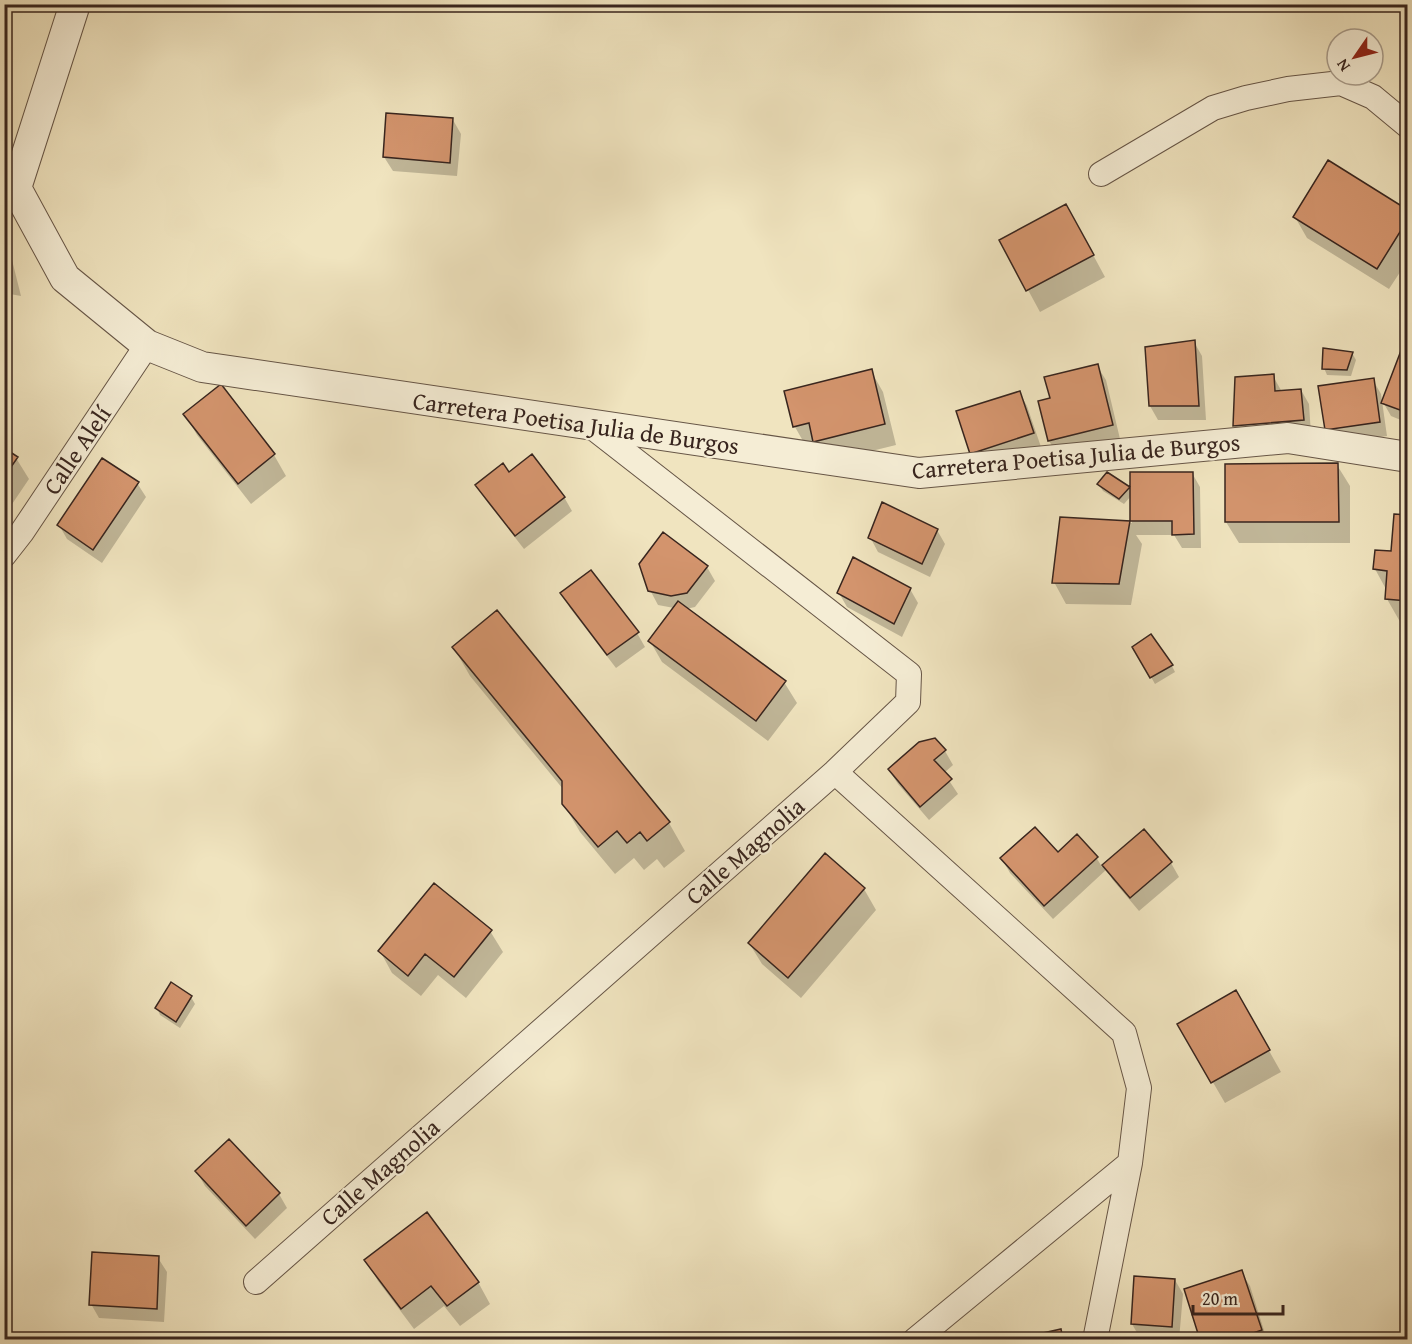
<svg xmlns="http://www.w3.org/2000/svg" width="1412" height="1344" font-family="'Gentium Book Plus',serif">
  <rect width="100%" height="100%" fill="#f0e4bf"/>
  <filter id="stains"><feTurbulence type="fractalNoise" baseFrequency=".00333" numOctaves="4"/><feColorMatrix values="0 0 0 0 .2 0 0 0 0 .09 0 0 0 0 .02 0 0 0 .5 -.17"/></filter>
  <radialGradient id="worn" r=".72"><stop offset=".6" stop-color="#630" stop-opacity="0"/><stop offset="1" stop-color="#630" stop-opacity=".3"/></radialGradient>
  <path fill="#0003" d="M1408 61V78L1402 69Z
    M453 120 461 134 457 176 393 171 384 157Z
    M1408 212V260L1389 289 1307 238 1295 217Z
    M1078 227 1105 277 1040 312 1001 240Z
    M4 228 21 296 4 293Z
    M1194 342 1202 356 1206 420H1158L1150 406Z
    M1408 351V423L1391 416 1383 402Z
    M1352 353 1356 360 1351 376 1327 375 1324 368Z
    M1097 366 1106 380 1120 439 1058 455 1049 441 1051 399Z
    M871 371 883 392 896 445 827 462 807 448 795 427 786 392Z
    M1273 376 1282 392 1301 390 1309 404 1311 434 1243 439 1235 426Z
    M1373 380 1381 394 1387 436 1334 444 1326 430Z
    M221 387 274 455 286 476 251 504 197 435 185 414Z
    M1019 392 1027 406 1041 447 971 453Z
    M4 450 16 458 29 479 4 516Z
    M1337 465 1350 486V543H1239L1226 522Z
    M1192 473 1200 487 1201 548H1182L1174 535H1136L1142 544 1131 605 1066 604 1054 582 1061 519 1132 523 1131 496 1124 504 1103 491 1099 485 1129 488 1131 493Z
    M509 474 564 497 572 511 524 549 485 499 477 485Z
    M137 483 146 497 102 563 67 539 59 525Z
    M1408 516V627H1403L1387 599V591L1375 569 1393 553Z
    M937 530 945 544 930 577 878 552 870 537Z
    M707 567 715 581 695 607 686 609 784 682 797 703 768 741 662 662 650 641 674 608 658 605 650 590Z
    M910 589 918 603 902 637 847 607 839 593Z
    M562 594 637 633 645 647 616 668 570 608Z
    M1134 647 1172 666 1175 672 1155 684Z
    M454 648 669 823 685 851 664 868 657 859 644 870 634 858 615 874 580 832 563 803V789L470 676Z
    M945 751 953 765 944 773 958 794 929 820 898 784 889 770Z
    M1143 832 1171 863 1179 877 1139 911 1112 879 1107 869 1053 919 1010 873 1002 859 1096 857 1102 867Z
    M864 889 876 910 801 998 762 964 749 943Z
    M490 931 503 952 466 998 438 975 421 996 392 973 380 951Z
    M172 984 191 997 195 1004 180 1028 160 1015 157 1008Z
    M1236 992 1281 1072 1225 1103 1179 1024Z
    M197 1172 279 1194 287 1208 255 1239 205 1186Z
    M158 1258 167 1272 164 1322 99 1318 91 1304Z
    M366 1260 478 1282 490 1304 460 1326 444 1306 414 1329 378 1281Z
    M1241 1272 1250 1286 1267 1340H1202Z
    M1175 1280 1183 1294 1179 1340 1140 1338 1132 1324Z"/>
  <path fill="#d3946d" stroke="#38251e" stroke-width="1.5" d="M386 113 453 118 450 163 383 157Z
    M1328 160 1408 210V219L1377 269 1293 217Z
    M1066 204 1094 255 1026 291 999 240Z
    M1195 340 1199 406H1149L1145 347Z
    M1323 348 1353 352 1347 370 1322 369Z
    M1402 348 1408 350V413L1381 403Z
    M1098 364 1113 425 1048 441 1038 401 1050 398 1044 377Z
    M872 369 885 424 813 442 809 423 793 427 784 391Z
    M1274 374 1275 391 1301 389 1304 420 1233 426 1235 377Z
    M1374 378 1380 422 1325 430 1318 386Z
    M221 384 275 454 238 484 183 414Z
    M1020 391 1034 433 970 454 956 411Z
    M4 448 18 457 4 477Z
    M532 454 565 497 515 536 475 485 503 463 509 472Z
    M102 458 139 482 93 550 57 525Z
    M1338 463 1339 522H1225V464Z
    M1107 472 1130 487 1119 499 1097 484Z
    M1130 472H1193L1194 534 1172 535V521H1130Z
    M882 502 938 529 922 564 868 538Z
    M1394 514 1408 515V601L1385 599 1387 571 1373 569 1375 550 1391 551Z
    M1060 517 1130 521 1119 584 1052 583Z
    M663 532 708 566 687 593 671 596 648 591 639 564Z
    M853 557 911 588 894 624 837 593Z
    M591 570 639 632 607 655 560 593Z
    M678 601 786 681 756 721 648 641Z
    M497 610 670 822 647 841 640 832 627 843 617 831 598 847 562 804V781L452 647Z
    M1151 634 1173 665 1150 678 1132 647Z
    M935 738 946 750 934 760 952 779 920 807 888 769 919 742Z
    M1035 827 1058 852 1077 834 1098 857 1044 906 1000 858Z
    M1144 829 1172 862 1130 898 1102 865Z
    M825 853 865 888 788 978 748 943Z
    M434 883 492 930 454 977 425 954 408 976 378 951Z
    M171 982 192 996 176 1022 155 1008Z
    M1236 990 1270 1050 1211 1083 1177 1024Z
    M229 1139 280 1193 246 1226 195 1171Z
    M427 1212 479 1282 447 1306 431 1286 401 1309 364 1260Z
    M92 1252 159 1256 157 1309 89 1305Z
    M1242 1270 1262 1330 1233 1340H1200L1184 1289Z
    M1134 1276 1175 1279 1172 1327 1131 1324Z
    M1061 1329 1063 1340H1011Z"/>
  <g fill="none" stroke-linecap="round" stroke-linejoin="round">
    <g stroke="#665546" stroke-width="26">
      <path id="minor" d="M1101 174 1213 108 1246 98 1288 89 1341 83 1373 97 1408 126
        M4 555 22 532 147 345
        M835 772 1124 1033 1139 1088 1130 1163 1095 1340
        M256 1282 835 772 908 702 909 674 591 426
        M915 1340 1130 1163"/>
    </g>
    <g stroke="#665546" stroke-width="32">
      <path id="tertiary" d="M75 4 16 188 65 278 147 345 202 367 919 473 1288 438 1408 457"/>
    </g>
    <use href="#minor" stroke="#f5edd5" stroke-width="24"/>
    <use href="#tertiary" stroke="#f5edd5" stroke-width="30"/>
  </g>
  <g text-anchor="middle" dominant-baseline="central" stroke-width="4.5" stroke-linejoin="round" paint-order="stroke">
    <g font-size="24" fill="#38251e" stroke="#f5edd5">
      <text transform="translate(576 423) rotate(8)">Carretera Poetisa Julia de Burgos</text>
      <text transform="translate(77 450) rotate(-56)">Calle Alelí</text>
      <text transform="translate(1076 456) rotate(-5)">Carretera Poetisa Julia de Burgos</text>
      <text transform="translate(745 851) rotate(-41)">Calle Magnolia</text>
      <text transform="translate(380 1172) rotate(-41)">Calle Magnolia</text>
    </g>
  </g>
  <rect width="1412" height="1344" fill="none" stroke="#f0e4bf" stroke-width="24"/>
  <rect x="6" y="6" width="1400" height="1332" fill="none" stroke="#38251e" stroke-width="3"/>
  <rect x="12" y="12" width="1388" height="1320" fill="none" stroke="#38251e" stroke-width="1.5"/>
  <g transform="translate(1355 57) rotate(235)"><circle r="28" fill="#f5edd5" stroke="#a99d8c" stroke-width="1.5"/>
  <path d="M0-4.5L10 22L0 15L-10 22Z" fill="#8f2418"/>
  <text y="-9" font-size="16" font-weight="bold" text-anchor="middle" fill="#38251e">N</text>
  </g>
  <path d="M1193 1305v9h90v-9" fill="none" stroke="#38251e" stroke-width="3"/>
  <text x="1202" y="1305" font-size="18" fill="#38251e" stroke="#f5edd5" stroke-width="4.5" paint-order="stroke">20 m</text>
  <rect width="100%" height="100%" filter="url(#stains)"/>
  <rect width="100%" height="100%" fill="url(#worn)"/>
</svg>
